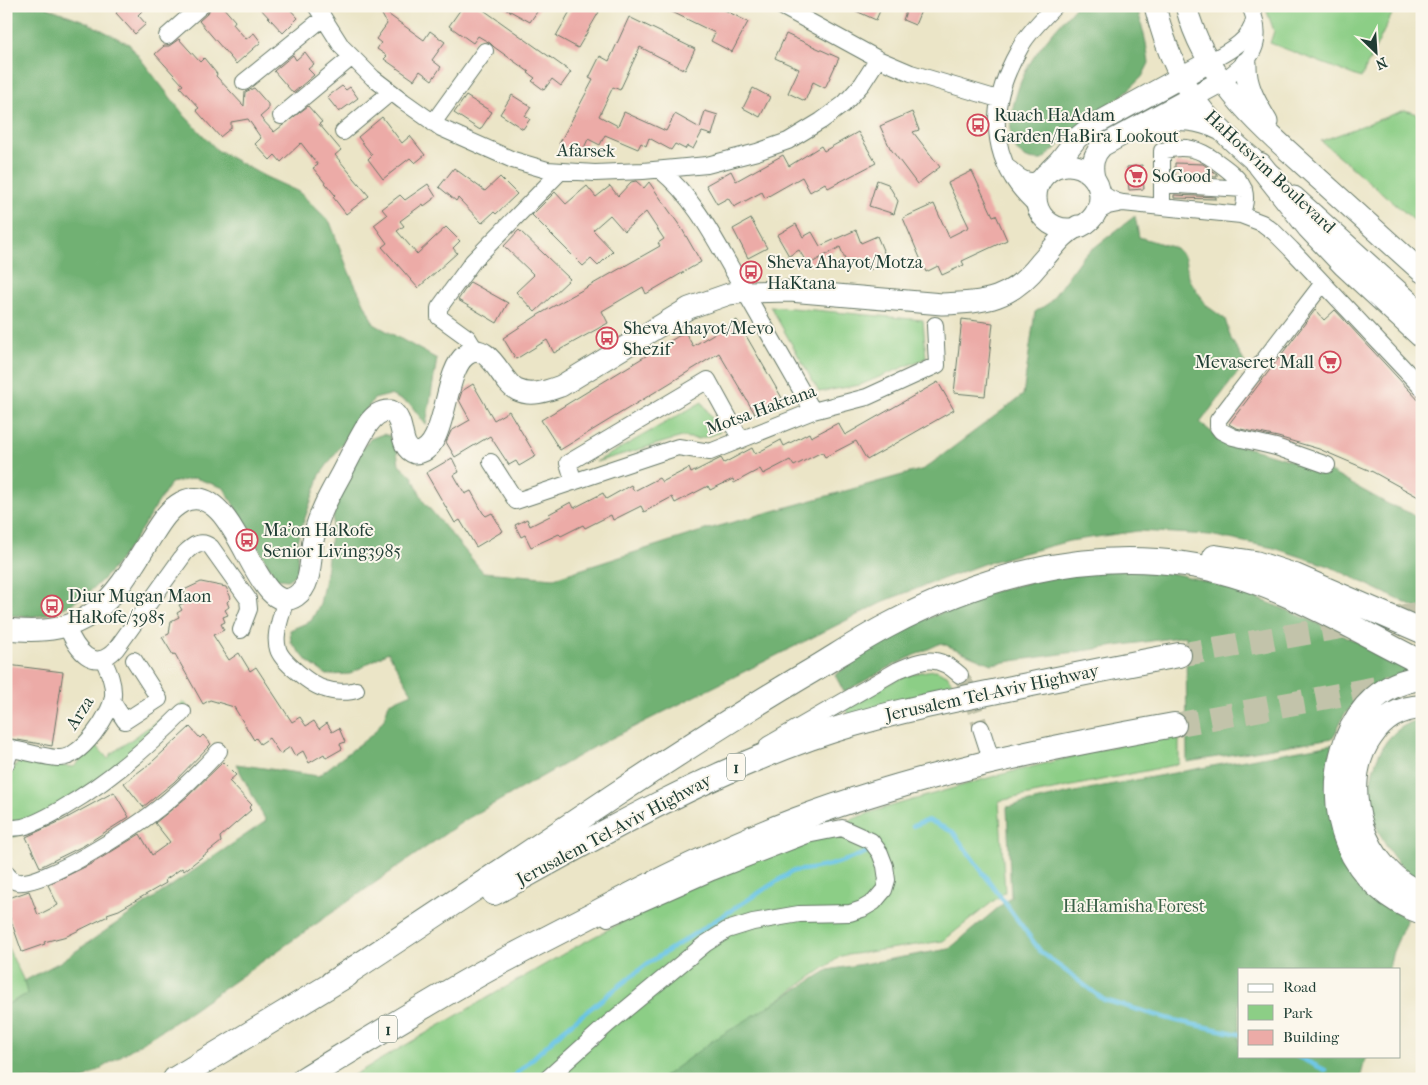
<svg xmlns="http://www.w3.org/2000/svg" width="1428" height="1085" font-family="'IM FELL French Canon',serif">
  <rect width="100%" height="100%" fill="#fbf7ec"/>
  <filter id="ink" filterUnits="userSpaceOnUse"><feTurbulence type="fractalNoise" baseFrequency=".02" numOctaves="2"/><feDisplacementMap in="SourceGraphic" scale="10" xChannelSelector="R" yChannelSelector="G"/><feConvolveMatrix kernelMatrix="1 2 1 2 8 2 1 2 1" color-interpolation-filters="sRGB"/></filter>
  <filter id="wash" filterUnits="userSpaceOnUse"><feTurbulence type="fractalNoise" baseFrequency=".0096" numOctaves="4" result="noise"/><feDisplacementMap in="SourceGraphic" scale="20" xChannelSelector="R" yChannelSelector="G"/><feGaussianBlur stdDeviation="1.12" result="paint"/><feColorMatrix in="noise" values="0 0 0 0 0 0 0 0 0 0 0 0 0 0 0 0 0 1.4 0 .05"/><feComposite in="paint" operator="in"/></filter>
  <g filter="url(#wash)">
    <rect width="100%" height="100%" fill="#ebe5c7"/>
    <path fill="#8cce86" stroke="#56865d" d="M1265 6H1396L1361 78 1270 43 1274 31Z
      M1405 110 1422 116V227L1321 141Z
      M770 306 923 320 926 358 860 385 819 392Z
      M702 402 720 432 699 439 682 437 596 462Z
      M936 670 947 675 956 689 849 717 846 708C875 691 901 672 936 670Z
      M184 702 190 710 30 830 9 839C5 822 3 786 11 771 13 768 17 764 19 762L74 767 95 744 108 759 111 754Z
      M1179 730V764L999 801 1005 892 943 941 841 956 666 1079H347L577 946 669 897 781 845 878 810 995 776Z
      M6 944 24 981 28 994 6 1005Z"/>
    <path fill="#71b173" stroke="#487754" d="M6 6H43L84 21 129 44 184 115 217 150 264 176 299 192 330 222 349 272 374 324 437 359 426 425 410 404 390 395 374 399 320 475 297 541 298 572 288 580 276 579 224 488 195 478 171 483C138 531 107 599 44 615 33 618 18 615 6 616Z
      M1076 6H1137L1146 43 1149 63 1142 77 1124 94 1091 118 1042 160C1038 160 1033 160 1030 159 994 149 1017 84 1030 63 1043 42 1060 24 1076 6Z
      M1135 216 1139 237 1176 248 1185 258 1188 277 1207 306 1225 319 1231 339 1245 363 1200 423 1222 440 1330 472 1388 504 1422 518V611L1329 566 1274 548 1210 535 1138 531 1069 541 983 564 889 599 598 745 465 820 187 1014 84 1079H6V1005L27 994 24 981 60 962 266 821 236 764 318 776 373 734 384 719 389 703 412 693 388 652 350 674 327 675 308 662 291 642 290 630 311 621 320 604 326 573 334 512 351 462 370 439 383 434 390 436 397 451 399 464 412 476 424 502 483 572 554 578 705 530 924 469 1023 395 1035 312 1049 303 1082 257Z
      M1113 569C1130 570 1149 569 1166 572 1254 589 1334 631 1414 669L1363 695 1344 715 1333 738 1187 762 1186 636 991 664 941 643 894 665 844 692 835 675 895 632 991 592 1046 578Z
      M1422 718V886C1397 867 1380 841 1371 811 1365 790 1376 750 1392 735 1401 726 1411 722 1422 718Z
      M1332 744 1327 779 1329 802 1376 898 1407 919 1392 954 1389 969H1239V1056H1366L1360 1079H661L712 1041 828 970 949 949 1011 897 1007 807 1098 787Z"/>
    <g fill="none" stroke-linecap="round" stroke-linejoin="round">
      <path stroke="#68c4e6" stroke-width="4.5" d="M913 826 928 820 953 832 1041 952 1104 1000 1177 1021 1239 1034
        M1296 1056 1325 1070
        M511 1079 563 1030 647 964 793 871C820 869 843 863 867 852"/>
    </g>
    <g id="blocks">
      <path fill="#ecaba7" d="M123 6H147L138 15 146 24 135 34 116 13Z
        M211 6H222L235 21 233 24 246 39 254 33 261 42 236 64 199 21 208 13Z
        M258 6H287L298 18 283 33Z
        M463 6H478L571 72 561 86 552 79 544 90 532 81 535 78 528 73 529 72 494 47 490 43 478 36 473 43 449 26Z
        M501 6H541L530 22Z
        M573 6H588L599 12 578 48 556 36Z
        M660 6H717L748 22 732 52 711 41 715 33Z
        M845 6H882L876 20Z
        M908 6H923L915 25 903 20Z
        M378 7 424 40 430 31 445 42 432 60 441 67 432 80 420 71 414 80 384 59 387 56 377 49 381 43 376 39 387 24Z
        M629 17 695 49 685 70 640 47 620 90 613 87 599 116 618 126 624 112 666 131 675 114 700 128 705 111 718 115 712 135 702 132 693 149 687 146 685 149 675 144 671 150 649 138 646 146 641 143 638 149 605 135 600 145 588 139 581 155 559 144 593 80 589 78 600 56 609 61Z
        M786 34 839 58 825 88 813 82 805 101 788 93 799 69 775 58Z
        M179 39 200 62 204 58 217 74 216 76 244 106 245 92 254 88 268 104V110L260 117 274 132 308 106 322 122 319 124 341 150 335 155 369 196 346 214 333 197 335 195 313 168 318 165 301 143 281 162 275 155 270 160 255 144 261 138 248 119 231 122V128L220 137 196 110 199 108 180 87 183 85 155 54 164 46H169Z
        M305 52 314 64 308 69 314 75 293 93 274 71 293 55 296 60Z
        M342 86 346 90 350 87 358 98 339 112 327 97Z
        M753 88 770 97 760 117 743 108Z
        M512 95 531 107 525 116 530 119 523 129 500 114Z
        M466 96 492 112 480 130 454 113Z
        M912 112 919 130 913 132 940 167 917 184 890 148 880 126Z
        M382 117 402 143 410 136 425 155 415 163 410 158 383 179 368 159 372 155 358 137Z
        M858 132 876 163 828 188 825 183 810 192 802 177 765 198 762 192 734 207 728 198 717 204 706 185 731 171 736 181 783 155 789 166 821 146 824 151Z
        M1175 163 1203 164 1217 174V177L1175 175Z
        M1142 165 1144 189 1129 190 1127 167Z
        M454 168 485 191 500 177 517 194 496 214 494 212 482 223 458 198 456 201 439 187Z
        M972 171 993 216 996 215 1007 240 962 261 964 265 942 275 938 266 926 272 903 218 934 204 949 237 969 227 948 183Z
        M877 180 888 184 898 201 894 214 869 206Z
        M636 181 644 188 649 182 682 229 701 262 646 294 643 287 602 311 608 323 554 353 547 340 516 359 503 338 538 315 660 246 658 243 664 239 646 212 624 231 610 215 593 230 613 251 598 266 591 259 583 266 532 215 555 192 566 204 587 186 596 197 610 186 618 196 631 182Z
        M428 184 436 197 424 206 423 204 400 221 404 226 397 231 417 254 446 227 460 241 453 248 457 253 418 288 382 247 387 243 374 225 387 215 382 209 400 195 405 200Z
        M1174 195 1216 197V199L1174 198Z
        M751 219 767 248 748 258 733 229Z
        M796 224 803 237 812 232 820 246 856 230 861 243 877 236 888 262 869 270 865 260 848 267 840 247 808 265 799 250 789 256 777 235Z
        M519 230 570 279 535 312 516 292 534 275 504 246Z
        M470 282 508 303 497 323 458 300Z
        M1315 310 1324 320 1335 310 1422 404V499L1373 472 1319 449 1278 437 1236 428 1229 424Z
        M962 319 993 323 985 396 954 393Z
        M737 320 782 398 755 414 719 353 560 450 541 420 685 332 693 346Z
        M938 382 954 410 867 460 856 441 825 457 822 452 794 466 790 460 763 474 760 469 734 483 733 479 710 490 708 486 675 503 672 497 644 512 641 506 613 520 611 515 585 528 583 525 561 536 559 534 531 547 525 535 521 537 515 525 527 519 530 526 550 516 549 514 571 502 574 508 603 493 606 499 631 485 634 491 659 478 662 482 689 468 691 473 721 458 724 463 752 448 755 454 781 440 784 446 809 433 811 437 838 423 845 435Z
        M473 384 494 420 509 411 536 456 519 466 516 461 509 465 490 436 455 457 446 442 451 431 470 420 459 400 462 391Z
        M452 458 459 472 454 475 465 494 471 491 483 513 486 516 492 513 503 531 476 547 460 520 455 523 426 473Z
        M201 582 226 587 231 598 227 602 229 607 225 610 228 615 223 617 225 622 221 624 224 630 213 635 229 660 239 653 250 671 256 667 292 722 300 717 306 726 314 721 319 729 327 723 332 732 339 728 345 742 340 744 342 749 326 758 324 754 309 763 303 751 295 756 290 747 280 754 269 738 260 744 256 738 254 740 234 707 210 700 203 704 175 654 173 655 162 637 169 634 171 621 179 617 177 613 182 610 179 605 184 603 181 597 185 595 184 590Z
        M8 665 63 672 52 746 6 738Z
        M190 727 200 738 203 735 211 744 174 782 143 807 124 783 153 761Z
        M223 762 236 775 229 781 252 805 249 808 251 810 220 837 221 842 184 871 182 868 165 880 166 883 119 910 107 914 108 916 67 936 44 942 45 944 22 952 10 918 6 919V899L29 891 38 915 58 905 48 885 93 863 140 834 152 855 170 842 155 823 187 797Z
        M114 792 129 817 83 846 40 867 26 837 63 820Z"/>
    </g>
  </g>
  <g filter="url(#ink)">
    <use href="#blocks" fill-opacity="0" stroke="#667867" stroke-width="1"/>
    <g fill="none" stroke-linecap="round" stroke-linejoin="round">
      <path stroke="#c2c3aa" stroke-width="16" stroke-dasharray="16 8" stroke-linecap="butt" d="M960 675 967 686 981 728"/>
      <path stroke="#c2c3aa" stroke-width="24" stroke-dasharray="24 12" stroke-linecap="butt" d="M1179 655 1422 613
        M1174 725 1399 684"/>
      <g stroke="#667867" stroke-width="18">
        <path id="minor" d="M316 6 342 47 373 78 403 101 441 128 513 160 547 170 595 173 643 171 707 165 757 152 788 141 821 121 844 104 862 84 878 59
          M781 6 878 59 911 73 998 99
          M167 36 201 6
          M1209 62C1227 52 1251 41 1254 19
          M1222 81C1252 61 1266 43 1250 6
          M244 82 322 19
          M281 116 352 57
          M433 123 485 51
          M343 132 391 92
          M1010 169C1019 178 1030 186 1043 177
          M660 170C697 200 717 244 741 285 765 327 789 369 813 411
          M1162 184 1244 189
          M1099 190C1105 197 1113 201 1123 203L1241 215 1262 223 1274 232 1291 249 1422 388
          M1038 207C992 167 986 115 1013 61 1017 54 1020 47 1024 41 1033 28 1044 17 1055 6
          M1162 207V151C1171 148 1182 147 1192 149 1201 151 1209 156 1216 161 1237 176 1253 188 1241 215
          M1094 214 1108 206 1123 203
          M1323 283 1218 420V427L1221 431 1233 437 1276 447 1327 465
          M476 351 468 338 439 317V308L473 261 561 171
          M491 462 516 501 678 447 710 452 813 411 867 397 937 365 935 325
          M574 482 568 463 708 380 741 440
          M285 599C283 615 273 633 278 649 281 661 312 686 325 689 333 692 348 693 356 690
          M67 627C76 649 93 674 116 649L185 553C193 545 201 539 211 547L248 599 249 609 241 630
          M112 701 125 721 159 699 134 660
          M981 728 992 762
          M768 745 898 670C924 659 937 654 960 675
          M6 748C22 750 46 758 60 758 81 758 111 715 113 696 114 682 108 670 103 659
          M6 764 11 748
          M6 828C11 828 17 828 22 827 36 824 51 815 63 808 108 782 147 748 183 712
          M6 873C9 877 12 881 18 882 43 886 133 829 155 811 179 793 199 773 219 751
          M547 1079 608 1024 705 944 727 930 753 922 799 914 850 913 862 909 874 902 884 890 887 880 885 866 880 853 871 841 842 828 807 835 712 872 608 918"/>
      </g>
      <g stroke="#667867" stroke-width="23">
        <path id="major" d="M1155 6C1164 44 1180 83 1205 113 1225 136 1249 156 1272 176
          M1186 6C1205 81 1263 128 1318 178 1352 209 1387 240 1422 272
          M1246 63C1245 86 1256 103 1267 122
          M1156 121C1179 118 1198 119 1219 129
          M1036 197a32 32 0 1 1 64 0a32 32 0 1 1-64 0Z
          M1050 170 1059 161 1077 138 1092 126 1209 62
          M1094 178C1091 165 1093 155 1102 146L1222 81
          M1294 197 1422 313
          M6 629C90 638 110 604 150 539 159 525 167 510 182 502 238 475 254 624 296 596 314 584 309 554 314 536 319 513 330 494 341 474 350 457 358 440 368 424 374 416 380 410 391 411 407 421 397 447 415 453 448 453 442 372 466 355 489 338 501 383 517 390 532 397 547 391 561 386L689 308 729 294 745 292 790 291 942 304C987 302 1011 300 1040 263 1053 249 1061 235 1078 226"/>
      </g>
      <g stroke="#667867" stroke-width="26">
        <path id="highway" d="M1260 165 1309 227 1345 265 1422 336
          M1215 557 1255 563 1295 576 1422 631
          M1422 678C1345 686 1322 782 1348 844 1361 876 1389 901 1422 912
          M1422 707C1400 708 1383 718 1371 736 1335 786 1364 873 1422 894
          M494 893C597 836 699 778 810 738 875 715 943 702 1012 688 1067 677 1123 665 1179 655
          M332 983C427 921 521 858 615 795 680 752 745 710 813 670 838 655 862 639 887 626 977 578 1081 549 1184 564 1270 576 1346 625 1422 663
          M175 1079 347 975
          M304 1079C360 1045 415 1011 471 979 513 955 555 934 598 912 662 878 728 846 796 820 918 774 1046 748 1174 725"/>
      </g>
      <use href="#minor" stroke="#fff" stroke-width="16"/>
      <use href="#major" stroke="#fff" stroke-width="21"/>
      <use href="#highway" stroke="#fff" stroke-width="24"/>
    </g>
  </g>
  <defs>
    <g id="bus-ring" transform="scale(1.125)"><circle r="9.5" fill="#fbf7ec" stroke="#d1495b" stroke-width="1.5"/><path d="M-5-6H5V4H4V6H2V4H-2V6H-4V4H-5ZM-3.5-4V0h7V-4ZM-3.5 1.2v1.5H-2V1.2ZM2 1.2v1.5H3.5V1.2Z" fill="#d1495b"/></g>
    <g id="supermarket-ring" transform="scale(1.125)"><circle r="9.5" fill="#fbf7ec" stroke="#d1495b" stroke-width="1.5"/><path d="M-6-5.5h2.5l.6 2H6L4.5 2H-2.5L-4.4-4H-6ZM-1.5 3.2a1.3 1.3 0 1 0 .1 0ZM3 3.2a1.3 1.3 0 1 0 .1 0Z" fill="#d1495b"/></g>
  </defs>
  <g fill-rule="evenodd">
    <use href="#bus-ring" x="978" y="125"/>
    <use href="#supermarket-ring" x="1136" y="176"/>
    <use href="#bus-ring" x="751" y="272"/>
    <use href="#bus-ring" x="607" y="338"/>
    <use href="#supermarket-ring" x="1330" y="362"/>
    <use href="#bus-ring" x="247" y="540"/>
    <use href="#bus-ring" x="52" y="606"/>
  </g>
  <g text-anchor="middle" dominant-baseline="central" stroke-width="4" stroke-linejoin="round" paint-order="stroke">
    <g fill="#fbf7ec" stroke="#61756b" stroke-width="1">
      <rect x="727" y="753.5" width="18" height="27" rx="4"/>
      <rect x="379" y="1015.5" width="18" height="27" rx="4"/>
    </g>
    <g font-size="16" font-weight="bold" fill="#1f3d34">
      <text x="736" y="767">1</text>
      <text x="388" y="1029">1</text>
    </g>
    <g font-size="18" fill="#1f3d34" stroke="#fbf7ec" text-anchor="start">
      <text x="994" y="115">Ruach HaAdam<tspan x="994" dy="21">Garden/HaBira Lookout</tspan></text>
      <text x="1152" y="176">SoGood</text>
      <text x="767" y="262">Sheva Ahayot/Motza<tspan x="767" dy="21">HaKtana</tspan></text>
      <text x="623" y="328">Sheva Ahayot/Mevo<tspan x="623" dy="21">Shezif</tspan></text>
      <text x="1314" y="362" text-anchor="end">Mevaseret Mall</text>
      <text x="263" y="530">Ma'on HaRofe<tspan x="263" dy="21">Senior Living3985</tspan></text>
      <text x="68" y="596">Diur Mugan Maon<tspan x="68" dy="21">HaRofe/3985</tspan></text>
    </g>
    <g font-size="18" fill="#1f3d34" stroke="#fbf7ec">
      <text transform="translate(586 151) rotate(1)">Afarsek</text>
      <text transform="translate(1270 172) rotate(43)">HaHotsvim Boulevard</text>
      <text transform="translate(761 410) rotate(-20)">Motsa Haktana</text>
      <text transform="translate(992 693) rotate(-12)">Jerusalem Tel-Aviv Highway</text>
      <text transform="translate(80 713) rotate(-57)">Arza</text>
      <text transform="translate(614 830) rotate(-28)">Jerusalem Tel-Aviv Highway</text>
    </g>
    <g font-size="18" fill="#3a6148" stroke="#fbf7ec">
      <text x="1134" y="906">HaHamisha Forest</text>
    </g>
  </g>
  <rect width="1428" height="1085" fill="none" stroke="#fbf7ec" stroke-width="25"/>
  <rect x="1238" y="968" width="162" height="90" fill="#fbf7ec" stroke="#a3ada2"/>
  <rect x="1248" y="984" width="25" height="8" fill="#ffffff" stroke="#a3ada2"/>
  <text x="1283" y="992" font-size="15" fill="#1f3d34">Road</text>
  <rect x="1248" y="1005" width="25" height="15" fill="#8cce86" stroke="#a3ada2"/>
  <text x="1283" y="1018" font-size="15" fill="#1f3d34">Park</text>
  <rect x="1248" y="1030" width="25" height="15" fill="#ecaba7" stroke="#a3ada2"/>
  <text x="1283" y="1042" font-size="15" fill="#1f3d34">Building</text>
  <g transform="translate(1376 52) rotate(155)" stroke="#fbf7ec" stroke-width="4" paint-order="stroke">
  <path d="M0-4L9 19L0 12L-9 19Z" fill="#1f3d34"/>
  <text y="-8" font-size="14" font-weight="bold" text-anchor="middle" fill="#1f3d34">N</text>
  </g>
</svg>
